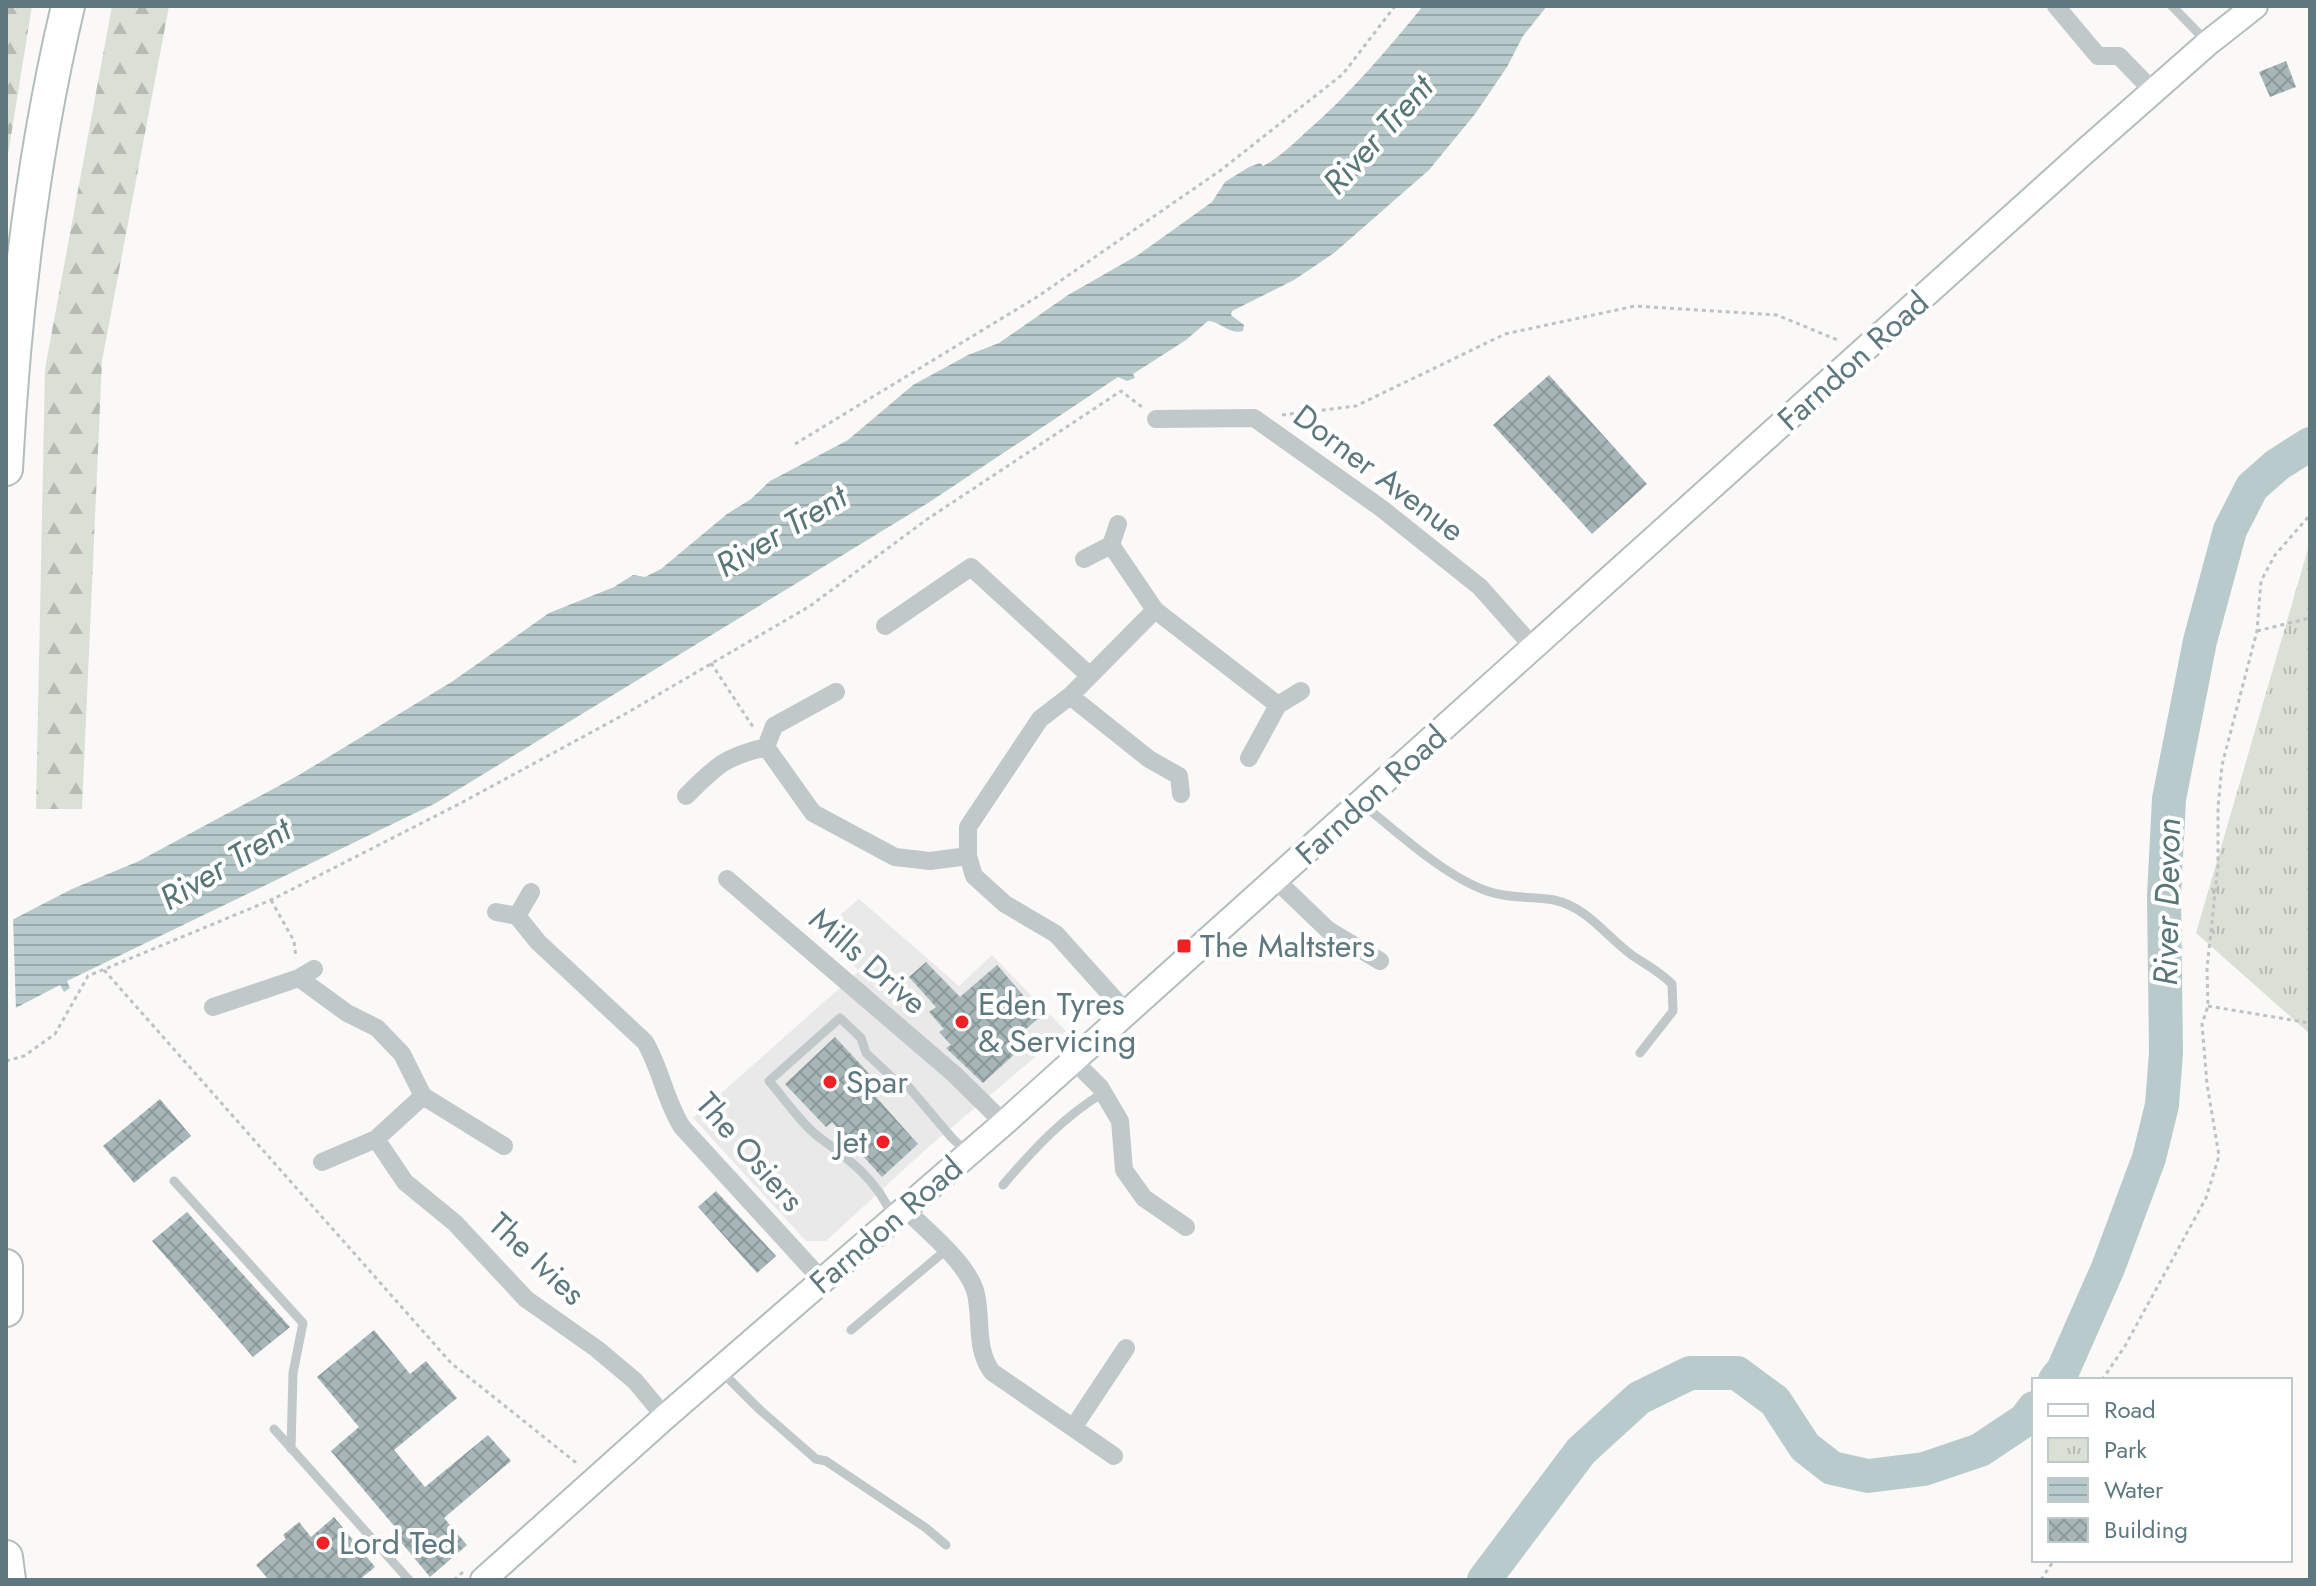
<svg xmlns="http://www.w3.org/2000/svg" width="2316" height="1586" font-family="Jost,sans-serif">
  <defs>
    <pattern id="forest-firs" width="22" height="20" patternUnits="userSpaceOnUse" patternTransform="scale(2)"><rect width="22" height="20" fill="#dbe0d6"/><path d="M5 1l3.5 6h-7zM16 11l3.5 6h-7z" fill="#b5bab3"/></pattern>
    <pattern id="park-tufts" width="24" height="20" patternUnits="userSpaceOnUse" patternTransform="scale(2)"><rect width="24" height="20" fill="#dbe0d6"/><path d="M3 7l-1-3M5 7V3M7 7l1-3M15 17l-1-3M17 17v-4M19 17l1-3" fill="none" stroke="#b5bab3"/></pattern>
    <pattern id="water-rules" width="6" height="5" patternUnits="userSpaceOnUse" patternTransform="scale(2)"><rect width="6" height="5" fill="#b8cacb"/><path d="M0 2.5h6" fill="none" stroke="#99a9aa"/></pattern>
    <pattern id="building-cross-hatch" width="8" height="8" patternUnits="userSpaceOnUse" patternTransform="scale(2)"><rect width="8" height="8" fill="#a7b6b8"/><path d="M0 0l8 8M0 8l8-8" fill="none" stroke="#8b999b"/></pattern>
  </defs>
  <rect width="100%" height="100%" fill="#faf9f7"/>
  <path fill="#e8e9e8" d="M859 899 959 986 992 955 1066 1031 925 1150 826 1241H806L693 1118 859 971 821 931Z"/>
  <path fill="url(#forest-firs)" d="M7 6H32L6 167V10Z
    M112 6H169L102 361 82 809H36L45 369Z"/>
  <path fill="url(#park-tufts)" d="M2310 542V1034L2196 933Z"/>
  <path fill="url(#water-rules)" d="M1423 6H1547L1523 36 1507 67 1475 114 1429 170 1334 253 1294 280 1232 311 1231 315 1244 325 1243 331C1228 335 1221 321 1208 321L1186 340 1133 374 1135 378 1127 381 1118 377 928 503 436 803 67 981 70 988 64 992 60 985 6 1013V923L72 889 139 861 299 775 453 681 549 613 614 587 633 575 645 577 661 569 727 514 751 499 770 481 848 440 913 385 968 355 999 343 1068 295 1138 255 1212 202 1225 182 1249 167 1260 163 1263 166C1280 157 1292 145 1306 132 1350 94 1387 50 1423 6Z"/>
  <path fill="#faf9f7" d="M13 915 16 1012 6 1017V918Z"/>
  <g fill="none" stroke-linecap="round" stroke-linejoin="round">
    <path stroke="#b8cacb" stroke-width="34" d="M2055 1380 2063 1370 2108 1268 2149 1158 2162 1105 2166 1053 2164 896 2169 799 2200 641 2230 530 2252 487 2277 465 2310 444
      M1484 1580 1581 1451 1639 1398 1690 1373H1737L1775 1401 1805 1447 1832 1468 1868 1476 1924 1469 1980 1450 2025 1420 2034 1408"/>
  </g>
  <path fill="url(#building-cross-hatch)" d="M2286 61 2296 87 2270 97 2259 72Z
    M1549 375 1647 484 1592 534 1493 425Z
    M926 962 960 997 997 965 1041 1016 1012 1041 1019 1050 983 1083 946 1048 951 1045 939 1032 944 1029 929 1012 936 1007 909 977Z
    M835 1037 876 1081 868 1088 918 1144 882 1177 832 1122 826 1127 785 1084Z
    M160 1099 191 1136 134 1183 103 1146Z
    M716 1191 776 1256 757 1273 698 1207Z
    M187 1212 290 1327 253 1357 152 1241Z
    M374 1330 410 1374 426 1361 457 1398 394 1450 425 1487 488 1435 511 1461 444 1518 467 1545 430 1577 396 1536 400 1533 331 1451 359 1427 317 1377Z
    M334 1517 375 1567 359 1580H269L256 1565 286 1539 283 1535 299 1522 311 1537Z"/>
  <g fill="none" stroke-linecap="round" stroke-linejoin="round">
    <g stroke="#b3bdbf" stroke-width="28">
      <path id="secondary" d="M483 1580 665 1417 1004 1123 2083 153 2208 43 2255 6"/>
    </g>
    <g stroke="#b4bcbd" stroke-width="36">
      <path id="highway" d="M6 469C14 313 32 158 68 6
        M6 1266V1310
        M6 1557 9 1580"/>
    </g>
    <path stroke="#bdc2c4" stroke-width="3" stroke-dasharray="4 4" stroke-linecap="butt" d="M1282 415 1356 406 1505 334 1635 306 1777 315 1840 341
      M795 444 1037 297 1221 170 1343 74 1395 6
      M2257 631 2310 618
      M711 663 753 727
      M271 900 294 941 296 958
      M104 970 451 1363 579 1465
      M2208 1006 2310 1023
      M6 1061 24 1056 55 1034 88 976 271 900 461 803 625 714 810 606 926 520 1121 391 1142 407
      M2102 1380 2125 1346 2206 1198 2219 1156 2207 1084 2202 1024 2208 1006 2207 968 2218 866V807L2222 765 2257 631 2261 581 2275 555 2310 515
      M454 1580 463 1572
      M2041 1580 2054 1560"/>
    <path stroke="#c0c8ca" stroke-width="9" d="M2172 6 2208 43
      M1361 803C1397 832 1444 876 1487 891 1509 899 1532 896 1554 900 1589 908 1605 936 1633 956 1647 965 1660 972 1672 984L1673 1011 1640 1053
      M174 1181 303 1323 293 1373 291 1449
      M1003 1185C1033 1150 1063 1117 1103 1093
      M892 1216C878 1181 849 1159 820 1138 802 1125 784 1098 769 1081L840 1018 861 1038 866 1053 896 1081 907 1085 952 1138 968 1153
      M851 1330 946 1250
      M722 1372 759 1409 816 1459 826 1461 926 1528 946 1545
      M274 1429 409 1580"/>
    <path stroke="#c0c8ca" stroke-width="18" d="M2056 6 2098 56H2119L2153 91
      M1156 419 1254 418 1381 508 1480 587 1535 649
      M1118 524 1111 545 1155 610 1278 705 1301 691
      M1084 559 1111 545
      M885 626 971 567 1090 676
      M1070 696 1149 759 1179 776 1181 794
      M766 747 774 726 836 692
      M1249 758 1278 705
      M686 796C716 766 724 757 766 747L813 813 895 857 930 861 968 856
      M727 879 954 1074 1004 1123
      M1276 880 1328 930 1380 961
      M496 912 517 916 538 942 645 1042C661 1069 665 1100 682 1127L822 1280
      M517 916 531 892
      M314 969 299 978 347 1013 377 1028 402 1054 423 1096 376 1139 322 1162
      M213 1007 299 978
      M1127 1013 1056 934 1005 904 974 876 968 856V827L1040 719 1070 696 1155 610
      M1074 1061 1100 1087 1120 1121 1124 1170 1144 1198 1186 1227
      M423 1096 504 1146
      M376 1139 405 1182 455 1223 526 1299 597 1349 635 1381 665 1417
      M905 1209C927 1231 969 1264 976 1294 982 1321 975 1349 992 1372L1114 1456
      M1073 1428 1126 1348"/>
    <use href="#secondary" stroke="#fff" stroke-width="24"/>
    <use href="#highway" stroke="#fff" stroke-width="32"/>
  </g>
  <g fill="#f02125" stroke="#fff" stroke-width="3">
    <rect x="1176" y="938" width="16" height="16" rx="4"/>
    <circle cx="962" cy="1022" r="8"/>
    <circle cx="830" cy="1082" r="8"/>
    <circle cx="883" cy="1142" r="8"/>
    <circle cx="323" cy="1543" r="8"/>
  </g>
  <g text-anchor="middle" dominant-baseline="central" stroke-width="8" stroke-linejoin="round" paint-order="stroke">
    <g font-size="32" fill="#5e787f" stroke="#fff">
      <text transform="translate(1853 361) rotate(-42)">Farndon Road</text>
      <text transform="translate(1379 473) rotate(37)">Dorner Avenue</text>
      <text transform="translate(1371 795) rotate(-42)">Farndon Road</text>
      <text transform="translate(868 961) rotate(41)">Mills Drive</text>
      <text transform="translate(750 1152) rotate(49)">The Osiers</text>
      <text transform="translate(886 1225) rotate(-41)">Farndon Road</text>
      <text transform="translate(537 1259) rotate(43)">The Ivies</text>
    </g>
    <g font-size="32" fill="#5e787f" stroke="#fff" text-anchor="start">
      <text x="1200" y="946">The Maltsters</text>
      <text x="978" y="1004">Eden Tyres<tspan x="978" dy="37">&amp; Servicing</tspan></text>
      <text x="846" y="1082">Spar</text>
      <text x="867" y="1142" text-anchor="end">Jet</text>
      <text x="339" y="1543">Lord Ted</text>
    </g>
    <g font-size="34" font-style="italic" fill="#587676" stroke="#fff">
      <text transform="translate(1378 135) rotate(-48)">River Trent</text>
      <text transform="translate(781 531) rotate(-31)">River Trent</text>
      <text transform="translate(225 864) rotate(-31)">River Trent</text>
      <text transform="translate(2167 902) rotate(-89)">River Devon</text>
    </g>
  </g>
  <rect width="2316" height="1586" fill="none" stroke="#5e787f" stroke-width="16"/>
  <rect x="2032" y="1378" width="260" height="184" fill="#ffffff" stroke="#bfc9cc" stroke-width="2"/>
  <rect x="2048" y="1404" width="40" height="12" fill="#ffffff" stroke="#bfc9cc" stroke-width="2"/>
  <text x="2104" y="1418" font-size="24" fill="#5e787f">Road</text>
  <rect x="2048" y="1438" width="40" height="24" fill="url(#park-tufts)" stroke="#bfc9cc" stroke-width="2"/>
  <text x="2104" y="1458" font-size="24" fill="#5e787f">Park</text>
  <rect x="2048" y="1478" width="40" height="24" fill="url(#water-rules)" stroke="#bfc9cc" stroke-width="2"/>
  <text x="2104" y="1498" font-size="24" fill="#5e787f">Water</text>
  <rect x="2048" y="1518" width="40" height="24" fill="url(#building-cross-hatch)" stroke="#bfc9cc" stroke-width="2"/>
  <text x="2104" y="1538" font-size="24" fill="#5e787f">Building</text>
</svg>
